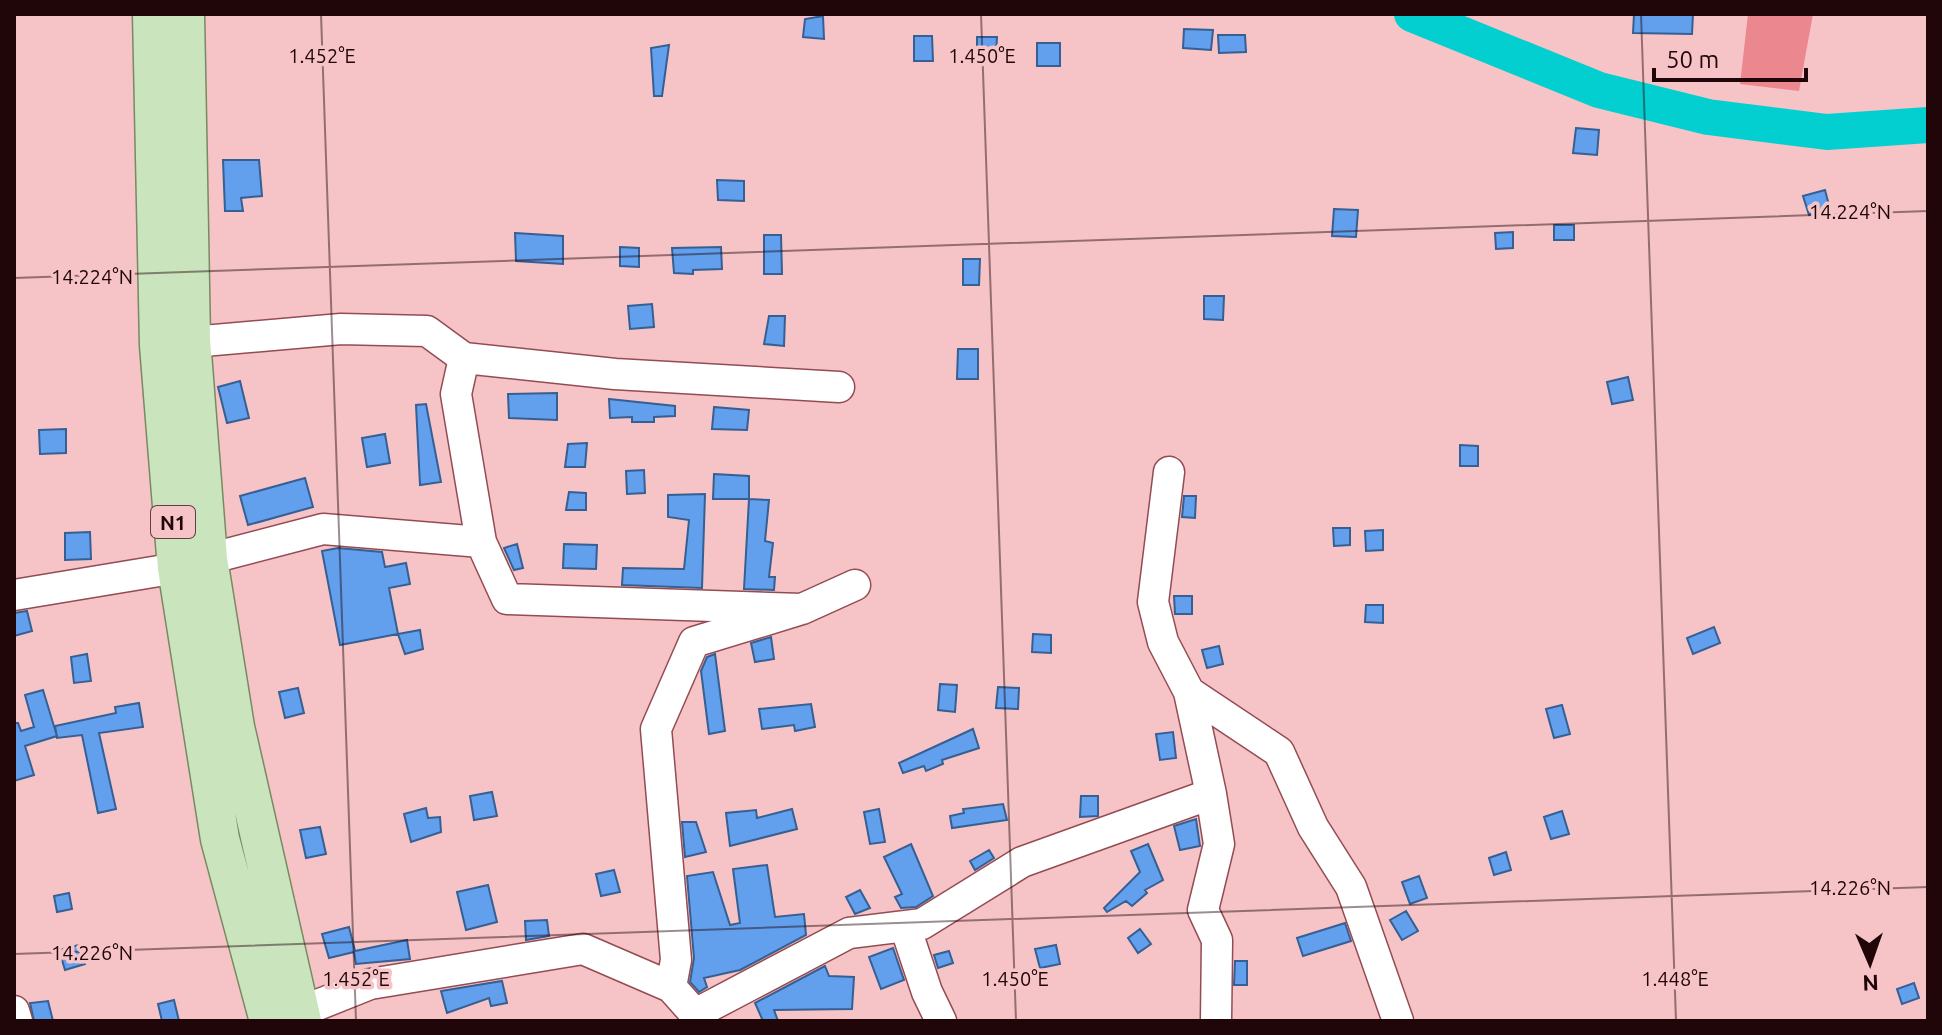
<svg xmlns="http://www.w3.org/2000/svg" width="1942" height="1035" font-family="Ubuntu,sans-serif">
  <rect width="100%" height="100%" fill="#f6c4c6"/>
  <path fill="#eb878f" d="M1748 14H1813L1799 91 1740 84Z"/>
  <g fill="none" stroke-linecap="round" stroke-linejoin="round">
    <path stroke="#04cfd0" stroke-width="36" d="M1412 14 1599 90 1708 117 1827 132 1928 125"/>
  </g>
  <path fill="#629fed" stroke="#365f93" stroke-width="2" d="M1634 14H1693L1692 34 1633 33Z
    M823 16 824 39 803 37 805 19Z
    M1184 29 1213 30 1211 50 1183 48Z
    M1218 35H1245L1246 52 1219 53Z
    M914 36H932L933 61H914Z
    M977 37H997L996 55H977Z
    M1037 43H1060V66H1037Z
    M669 45 662 96H654L651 48Z
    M1576 128 1599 130 1597 155 1573 153Z
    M223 160H259L262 196 241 198 243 211H225Z
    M717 180 744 181V201L718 200Z
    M1825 190 1830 209 1809 215 1803 196Z
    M1334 209 1358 210 1356 237 1332 236Z
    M1554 225H1574V240H1554Z
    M1513 232V248L1496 249 1495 233Z
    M515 233 563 236V264L516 261Z
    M764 235H781L782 274H764Z
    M620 247 639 248V267L620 266Z
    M721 247 722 269 693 270V274L674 273 672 248Z
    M963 259H980L979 285H963Z
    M1204 296H1224L1223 320 1204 319Z
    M652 304 654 327 630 329 628 306Z
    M769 316H785L784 346 764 344Z
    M958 349H978V379H957Z
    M1628 377 1633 400 1612 404 1607 382Z
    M240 381 249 418 227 423 218 387Z
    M557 393V420L509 418 508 394Z
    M609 399 675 406V416L654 417V422H632V417L610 418Z
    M426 404 441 482 420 485 416 405Z
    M714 407 749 410 747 430 712 429Z
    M66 429V453L40 454 39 430Z
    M385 434 390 463 367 467 362 438Z
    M587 443 585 467H565L568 444Z
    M1460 445 1478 446V466H1460Z
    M644 470 645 493 627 494 626 471Z
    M714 474 749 476V499H713Z
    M305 478 313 507 248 525 240 496Z
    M569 492 586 493V510H566Z
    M705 494 702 588 622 585 623 568 684 569 689 520 668 517V495Z
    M1184 496H1196L1195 518 1182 517Z
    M749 499 769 500 765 541 773 543 769 577H775L774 590 744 589Z
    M1333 528H1350V545L1334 546Z
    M1383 530V550L1366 551 1365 531Z
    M90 532 91 559 65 560V533Z
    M517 544 523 568 514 570 504 548Z
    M564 544 597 545 596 569 563 568Z
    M338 548 382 552 385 567 406 563 410 584 389 588 398 634 340 645 322 551Z
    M1174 596H1192V614H1175Z
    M1366 605H1383V623L1365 622Z
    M27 611 32 631 14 636V613Z
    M1714 627 1720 643 1693 654 1687 638Z
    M420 630 423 649 405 654 398 634Z
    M1033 634 1051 635V653L1032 652Z
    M771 637 774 659 755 662 751 643Z
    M1219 646 1223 664 1207 668 1202 650Z
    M87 654 91 681 74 683 71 657Z
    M715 654 725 731 709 734 701 671 707 657Z
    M940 684 957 685 955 712 938 710Z
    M998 687 1019 688 1018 709 996 708Z
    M298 688 304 713 285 718 279 692Z
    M43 690 57 736 25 746 34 775 14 781V723H18L21 731 34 727 25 695Z
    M139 703 143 727 99 733 116 809 98 813 82 735 57 738 55 726 116 713 115 707Z
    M811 704 815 727 795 731 794 725 762 729 759 709Z
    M1562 705 1570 734 1554 738 1546 709Z
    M973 729 979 748 942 760 943 764 926 771 924 766 903 773 899 763Z
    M1173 732 1176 758 1160 760 1156 734Z
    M492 792 497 816 474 820 470 796Z
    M1081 796H1098V816L1080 817Z
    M1003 804 1007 820 952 828 950 816 964 813 963 809Z
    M426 808 428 818 440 817 441 832 411 842 404 814Z
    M792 809 797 829 730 846 726 813 756 810 757 818Z
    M879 809 885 842 870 844 864 812Z
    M1562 811 1569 834 1551 839 1544 817Z
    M1196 819 1200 846 1180 850 1174 826Z
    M682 822H696L706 852 685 857Z
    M320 827 326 854 306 858 300 830Z
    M911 844 933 896 916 907 901 908 895 897 902 894 884 857Z
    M1148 844 1163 880 1145 890 1147 893 1132 906 1126 901 1107 912 1104 908 1140 872 1131 851Z
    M989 850 994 858 975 870 970 861Z
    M1506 852 1511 870 1494 875 1489 858Z
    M767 865 775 917 804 914 806 935 740 970 704 978 707 987 699 992 690 982 694 958 687 876 713 872 730 925 740 923 733 869Z
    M614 870 620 892 601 896 596 874Z
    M1419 876 1427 898 1410 904 1402 882Z
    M488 885 497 922 466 930 457 892Z
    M860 890 870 908 855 914 846 897Z
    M69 893 72 909 57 912 54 896Z
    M1406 911 1418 931 1402 940 1390 920Z
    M547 920 549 936 526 940 525 921Z
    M1345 923 1351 941 1303 956 1297 938Z
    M349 927 355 951 407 940 410 959 356 964 354 952 329 958 322 934Z
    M1140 929 1151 944 1138 953 1128 938Z
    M79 945 85 964 65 970 59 950Z
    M1056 945 1060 964 1040 968 1035 949Z
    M893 948 904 980 881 989 869 957Z
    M949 951 953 963 938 968 934 955Z
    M1235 961H1247V985H1234Z
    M825 966 829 976 854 977 852 1009 774 1010 778 1021H763L755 1003Z
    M502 981 507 1003 491 1006 489 998 447 1013 441 991Z
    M1914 983 1919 998 1902 1004 1897 989Z
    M174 1000 179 1021H162L158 1004Z
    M48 1001 53 1021H34L30 1003Z"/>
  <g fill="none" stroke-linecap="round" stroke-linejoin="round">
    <g stroke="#934c52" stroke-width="33">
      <path id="minor" d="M169 344 341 329 427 331 464 358 615 374 839 387
        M464 358 456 394 481 542
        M208 559 323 529 481 542 507 599 802 609
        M14 595 177 568
        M1189 692 1279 752 1313 827 1351 887 1398 1021
        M1211 794 1219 844 1203 910 1217 940 1216 1021
        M905 926 927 992 941 1021
        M671 987 676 960 656 729 694 642 802 609 855 585
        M14 1011 17 1021
        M280 1020 370 984 583 949 671 987 695 1014 849 933 922 924 1022 862 1211 794 1189 692 1163 642 1153 602 1169 472"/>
    </g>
    <g stroke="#788a61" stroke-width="41">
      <path id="major" d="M152 14 159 345 177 568 220 839 269 1021
        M185 14 191 340 208 559 235 727 302 1021"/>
    </g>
    <use href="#minor" stroke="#fff" stroke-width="30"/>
    <use href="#major" stroke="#cae4bd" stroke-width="38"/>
  </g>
  <path fill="none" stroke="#200509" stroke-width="2" stroke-opacity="0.45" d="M321 14 356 1021M981 14 1016 1021M1641 14 1676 1021M14 278 1928 211M14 954 1928 887"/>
  <g text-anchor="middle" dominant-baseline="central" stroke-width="7" stroke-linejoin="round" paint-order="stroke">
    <rect fill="#f6c4c6" stroke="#603e42" stroke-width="2" x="151" y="506" width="44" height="32" rx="6"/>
    <g font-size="20" font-weight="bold" fill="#200509">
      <text x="173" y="522">N1</text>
    </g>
  </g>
  <g font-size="20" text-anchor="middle" fill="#200509" stroke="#f6c4c6" stroke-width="7" stroke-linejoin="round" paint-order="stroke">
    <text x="322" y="63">1.452°E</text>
    <text x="982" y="63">1.450°E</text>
    <text x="1850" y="219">14.224°N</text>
    <text x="92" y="284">14.224°N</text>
    <text x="1850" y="895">14.226°N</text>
    <text x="92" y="960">14.226°N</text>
    <text x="356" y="986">1.452°E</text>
    <text x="1015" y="986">1.450°E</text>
    <text x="1675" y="986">1.448°E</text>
  </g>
  <rect width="1942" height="1035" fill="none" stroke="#200509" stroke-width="32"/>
  <g transform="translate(1870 963) rotate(178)" stroke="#f6c4c6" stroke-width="6" paint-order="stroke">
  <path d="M0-6L14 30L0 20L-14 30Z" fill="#200509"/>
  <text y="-12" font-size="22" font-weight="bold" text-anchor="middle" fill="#200509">N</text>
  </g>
  <path d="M1654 68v12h152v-12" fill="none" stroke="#200509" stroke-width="4"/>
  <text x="1666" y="68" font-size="24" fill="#200509" stroke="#f6c4c6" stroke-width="6" paint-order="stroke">50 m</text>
</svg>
